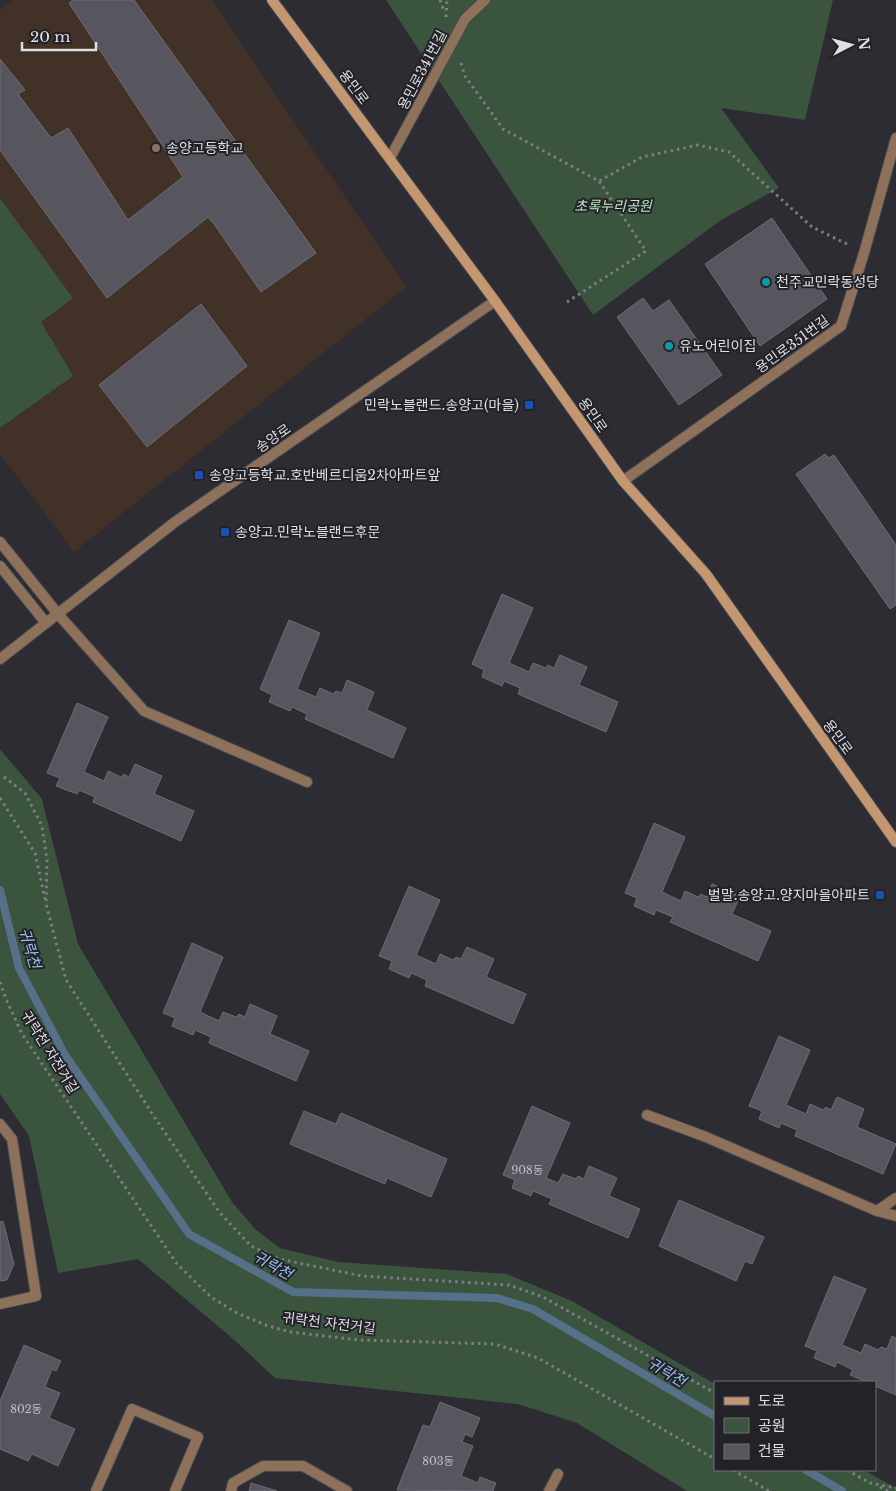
<svg xmlns="http://www.w3.org/2000/svg" width="896" height="1491" font-family="'Libre Baskerville','Noto Sans KR',serif">
  <rect width="100%" height="100%" fill="#2d2c33"/>
  <path fill="#413126" d="M13 0H212L406 287 74 552 0 454V10Z"/>
  <path fill="#3a543e" d="M386 0H833L805 120 721 108 779 188 721 220 593 315Z
    M0 198 73 298 41 322 73 376 0 428Z
    M0 749 42 799 78 944 232 1202 255 1229 280 1248 338 1262 507 1274 572 1301 715 1384V1470H864L896 1488V1491H687L577 1423 518 1404 275 1378 232 1338 138 1259 58 1273 29 1136 0 1094Z"/>
  <g fill="none" stroke-linecap="round" stroke-linejoin="round">
    <path stroke="#57708a" stroke-width="8" d="M0 890 19 968 65 1055 189 1234 293 1292 497 1298 533 1309 715 1416
      M806 1470 842 1491"/>
  </g>
  <path fill="#57565e" stroke="#6d6c74" d="M73 0H134L316 253 261 292 214 224 208 217 107 298 0 150V59L25 90 18 94 51 138 68 128 128 220 183 177 69 3Z
    M772 218 827 299 760 346 705 264Z
    M643 298 653 311 669 300 722 375 679 405 617 317Z
    M201 304 247 366 147 447 99 385Z
    M825 454 829 458 834 455 896 545V605L890 609 796 474Z
    M502 594 533 608 509 663 529 672 533 663 546 668 548 665 554 668 560 655 587 667 579 685 618 702 606 732 518 694 520 688 504 681 502 686 482 677 484 670 472 664Z
    M289 620 320 633 297 689 316 697 320 688 333 694 336 691 342 693 347 680 374 692 367 710 406 728 393 758 305 719 307 714 292 707 290 711 269 702 272 695 260 689Z
    M77 703 108 717 84 772 104 781 108 771 121 777 124 774 129 777 135 764 162 776 154 794 194 811 181 841 93 802 95 797 79 790 77 794 56 786 60 778 47 773Z
    M654 823 685 837 662 892 681 901 685 891 698 897 701 894 707 897 712 884 740 896 732 914 771 931 758 961 670 922 673 917 656 910 654 915 634 906 637 898 625 893Z
    M409 886 440 900 416 955 436 964 440 954 453 960 456 957 461 959 467 947 494 959 486 977 526 994 513 1024 425 986 427 980 411 973 409 978 389 969 392 961 379 956Z
    M192 943 223 957 200 1012 219 1021 223 1012 236 1017 239 1014 245 1017 250 1004 277 1016 270 1034 309 1051 296 1081 209 1043 211 1037 195 1030 193 1035 172 1026 175 1018 163 1013Z
    M779 1036 810 1050 786 1105 806 1114 810 1104 823 1110 826 1107 831 1110 837 1097 864 1109 857 1127 896 1144 883 1174 795 1136 797 1130 781 1123 779 1128 759 1119 762 1111 749 1106Z
    M532 1106 570 1123 546 1178 558 1183 563 1174 576 1179 578 1176 584 1179 589 1166 617 1178 609 1196 640 1209 628 1238 549 1204 552 1199 533 1191 531 1196 512 1188 515 1180 503 1175Z
    M304 1111 336 1124 341 1113 447 1159 431 1197 387 1178 385 1184 290 1144Z
    M679 1200 764 1237 752 1264 745 1261 736 1281 659 1246Z
    M3 1221 14 1264 7 1280 0 1281V1222Z
    M834 1276 866 1289 842 1345 861 1353 865 1344 878 1350 881 1347 887 1349 892 1336 896 1338V1395L875 1386V1382H867L850 1375 853 1370 837 1362 835 1367 814 1358 817 1351 805 1346Z
    M24 1345 61 1361 56 1371 52 1369 45 1387 60 1393 49 1418 75 1429 58 1466 32 1454 28 1461 0 1449V1401Z
    M440 1402 480 1418 472 1437 465 1434 462 1442 473 1446 461 1476 478 1483 480 1477 496 1483 493 1491 397 1490 423 1425 430 1427Z
    M251 1483 277 1491H249Z"/>
  <g fill="none" stroke-linecap="round" stroke-linejoin="round">
    <g stroke="#49494f" stroke-width="12">
      <path id="lane" d="M390 158 465 19 485 0
        M0 542 58 614 144 711 307 782
        M0 566 46 623
        M647 1115 706 1137 877 1211 896 1216
        M877 1211 896 1198
        M96 1491 132 1409 198 1437 175 1491
        M231 1491 233 1483 263 1466H303L347 1491
        M549 1491 558 1474"/>
    </g>
    <g stroke="#49494f" stroke-width="12">
      <path id="street" d="M623 481 841 326 864 253 896 138
        M0 659 175 522 495 301
        M0 1124 12 1139 36 1296 0 1304"/>
    </g>
    <g stroke="#49494f" stroke-width="12">
      <path id="secondary" d="M272 0 495 301 623 481 706 574 896 842"/>
    </g>
    <path stroke="#7d7d83" stroke-width="3" stroke-dasharray="2.5 4" stroke-linecap="butt" d="M440 0 444 11
      M446 17 447 0
      M461 63 465 76 503 129 599 181 642 157 698 145 729 152 812 227 849 245
      M567 302 646 251 599 181
      M4 777 25 793 42 826 47 860 46 904 66 980 155 1118 220 1213 251 1246 279 1259 362 1276 509 1285 543 1297 715 1393
      M0 798 35 853 45 899
      M0 982 6 999 22 1034 177 1264 211 1297 235 1312 268 1326 290 1332 359 1340 495 1344 538 1358 715 1459
      M733 1470 769 1491
      M847 1470 870 1483 896 1488
      M880 1487 888 1491"/>
    <use href="#lane" stroke="#8e715a" stroke-width="10"/>
    <use href="#street" stroke="#8e715a" stroke-width="10"/>
    <use href="#secondary" stroke="#c49771" stroke-width="10"/>
  </g>
  <circle fill="#8d6e63" stroke="#232229" stroke-width="2" cx="156" cy="148" r="5"/>
  <g fill="#0f9aa8" stroke="#232229" stroke-width="2">
    <circle cx="766" cy="282" r="5"/>
    <circle cx="669" cy="346" r="5"/>
  </g>
  <g fill="#1a4fb4" stroke="#232229" stroke-width="2">
    <rect x="524" y="400" width="10" height="10" rx="2.5"/>
    <rect x="194" y="470" width="10" height="10" rx="2.5"/>
    <rect x="220" y="527" width="10" height="10" rx="2.5"/>
    <rect x="875" y="890" width="10" height="10" rx="2.5"/>
  </g>
  <g text-anchor="middle" dominant-baseline="central" stroke-width="4" stroke-linejoin="round" paint-order="stroke">
    <g font-size="11" fill="#bdbdc2">
      <text x="527" y="1170">908동</text>
      <text x="26" y="1409">802동</text>
      <text x="438" y="1461">803동</text>
    </g>
    <g font-size="14" fill="#dfdfe4" stroke="#232229">
      <text transform="translate(422 70) rotate(-62)">용민로341번길</text>
      <text transform="translate(354 87) rotate(53)">용민로</text>
      <text transform="translate(792 344) rotate(-36)">용민로351번길</text>
      <text transform="translate(593 415) rotate(55)">용민로</text>
      <text transform="translate(273 438) rotate(-35)">송양로</text>
      <text transform="translate(838 737) rotate(54)">용민로</text>
      <text transform="translate(50 1052) rotate(58)">귀락천 자전거길</text>
      <text transform="translate(329 1323) rotate(7)">귀락천 자전거길</text>
    </g>
    <g font-size="14" fill="#dfdfe4" stroke="#232229" text-anchor="start">
      <text x="166" y="148">송양고등학교</text>
      <text x="776" y="282">천주교민락동성당</text>
      <text x="679" y="346">유노어린이집</text>
      <text x="519" y="405" text-anchor="end">민락노블랜드.송양고(마을)</text>
      <text x="209" y="475">송양고등학교.호반베르디움2차아파트앞</text>
      <text x="235" y="532">송양고.민락노블랜드후문</text>
      <text x="870" y="895" text-anchor="end">벌말.송양고.양지마을아파트</text>
    </g>
    <g font-size="14" font-style="italic" fill="#b9ecbf" stroke="#232229">
      <text x="613" y="206">초록누리공원</text>
    </g>
    <g font-size="15" font-style="italic" fill="#97c3f1" stroke="#232229">
      <text transform="translate(30 948) rotate(73)">귀락천</text>
      <text transform="translate(273 1265) rotate(29)">귀락천</text>
      <text transform="translate(667 1372) rotate(31)">귀락천</text>
    </g>
  </g>
  <rect x="714" y="1381" width="162" height="90" fill="#232229" stroke="#6e6e74"/>
  <rect x="724" y="1397" width="25" height="8" fill="#c49771" stroke="#6e6e74"/>
  <text x="758" y="1406" font-size="15" fill="#dfdfe4">도로</text>
  <rect x="724" y="1418" width="25" height="15" fill="#3a543e" stroke="#6e6e74"/>
  <text x="758" y="1431" font-size="15" fill="#dfdfe4">공원</text>
  <rect x="724" y="1444" width="25" height="15" fill="#57565e" stroke="#6e6e74"/>
  <text x="758" y="1456" font-size="15" fill="#dfdfe4">건물</text>
  <g transform="translate(851 45) rotate(84)" stroke="#232229" stroke-width="4" paint-order="stroke">
  <path d="M0-4L9 19L0 12L-9 19Z" fill="#dfdfe4"/>
  <text y="-8" font-size="14" font-weight="bold" text-anchor="middle" fill="#dfdfe4">N</text>
  </g>
  <path d="M22 42v8h74v-8" fill="none" stroke="#dfdfe4" stroke-width="2.5"/>
  <text x="30" y="42" font-size="15" fill="#dfdfe4" stroke="#232229" stroke-width="4" paint-order="stroke">20 m</text>
</svg>
